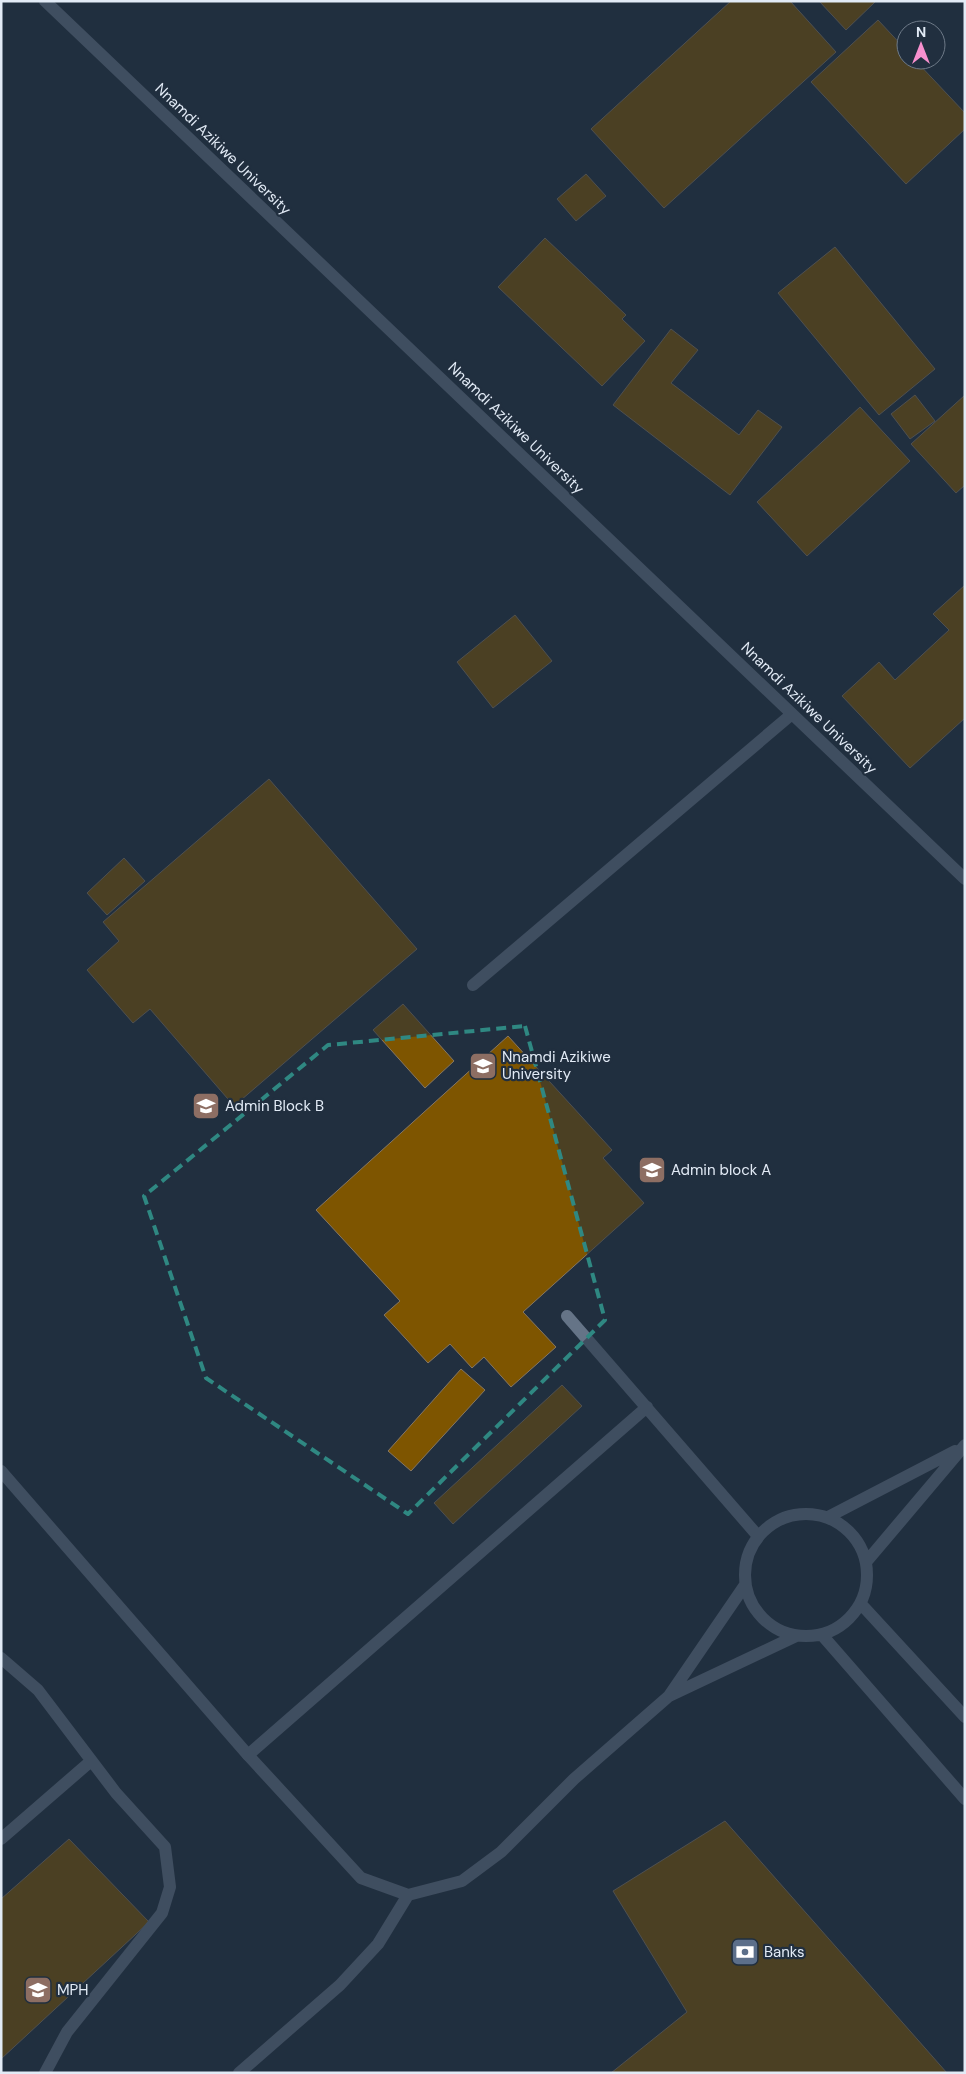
<svg xmlns="http://www.w3.org/2000/svg" width="966" height="2074" font-family="'DM Sans',sans-serif">
  <rect width="100%" height="100%" fill="#212f3f"/>
  <path fill="#7e5500" stroke="#867763" d="M731 1H790L836 52 664 208 591 129Z
    M819 1H876L846 30Z
    M878 20 906 50V60H915L965 113V129L906 184 811 82Z
    M586 174 606 196 576 221 557 199Z
    M545 238 626 315 622 319 645 341 602 386 498 287Z
    M835 247 935 369 879 415 778 293Z
    M671 329 698 350 671 383 739 435 758 410 782 427 730 495 613 405Z
    M915 395 935 421 910 439 891 414Z
    M965 395V485L956 493 911 444Z
    M860 407 910 461 807 556 757 502Z
    M965 585V718L910 768 842 696 879 662 895 680 949 630 933 614Z
    M515 615 552 661 493 708 457 662Z
    M269 779 417 949 234 1106 150 1009 133 1023 87 970 119 941 103 922Z
    M124 858 145 881 107 915 87 893Z
    M403 1004 454 1061 425 1088 373 1030Z
    M508 1036 612 1150 603 1158 644 1203 523 1312 556 1347 511 1387 484 1357 472 1368 450 1344 428 1363 384 1315 400 1301 316 1210Z
    M461 1369 485 1390 411 1471 388 1451Z
    M562 1385 582 1406 453 1524 434 1503Z
    M725 1821 947 2073H611L687 2012 613 1891Z
    M69 1839 149 1922 1 2059V1899Z"/>
  <g fill="none" stroke-linecap="round" stroke-linejoin="round">
    <path stroke="#657487" stroke-width="12" d="M567 1316 758 1536
      M1 1658 38 1690 116 1793 165 1847 170 1887 162 1913 67 2032 45 2073
      M248 1755 647 1407
      M1 1839 91 1761"/>
    <path stroke="#657487" stroke-width="12" d="M45 1 965 879
      M473 985 792 714
      M1 1471 248 1755 361 1878 408 1895 462 1881 501 1852 574 1779 669 1696 745 1585
      M745 1575a61 61 0 1 1 122 0a61 61 0 1 1-122 0Z
      M828 1517 955 1451
      M867 1561 965 1445
      M861 1604 965 1717
      M822 1635 965 1799
      M669 1696 796 1636
      M239 2073 340 1985 378 1944 408 1895"/>
  </g>
  <path d="M0 0H966V2074H0ZM525 1026 605 1320 408 1514 206 1378 144 1196 328 1045Z" fill="#212f3f" fill-opacity=".55" fill-rule="evenodd"/>
  <path fill="none" stroke="#2f8882" stroke-width="4" stroke-dasharray="10 6" stroke-linejoin="round" d="M525 1026 605 1320 408 1514 206 1378 144 1196 328 1045Z"/>
  <defs>
    <g id="university-square" transform="scale(1.4375)"><rect x="-9" y="-9" width="18" height="18" rx="4" fill="#8d6e63" stroke="#212f3f"/><path d="M0-5L7-2L0 1L-7-2ZM-4 1L0 2.5L4 1V4Q0 6-4 4Z" fill="#fff"/></g>
    <g id="bank-square" transform="scale(1.4375)"><rect x="-9" y="-9" width="18" height="18" rx="4" fill="#5c6f8a" stroke="#212f3f"/><path d="M-6-4H6V4H-6ZM0-2.3a2.3 2.3 0 1 0 0 4.6a2.3 2.3 0 1 0 0-4.6Z" fill="#fff"/></g>
  </defs>
  <g fill-rule="evenodd">
    <use href="#university-square" x="483" y="1066"/>
    <use href="#university-square" x="206" y="1106"/>
    <use href="#university-square" x="652" y="1170"/>
    <use href="#bank-square" x="745" y="1952"/>
    <use href="#university-square" x="38" y="1990"/>
  </g>
  <g text-anchor="middle" dominant-baseline="central" stroke-width="4.5" stroke-linejoin="round" paint-order="stroke">
    <g font-size="15" fill="#e2ebf6" stroke="#212f3f">
      <text transform="translate(223 149) rotate(44)">Nnamdi Azikiwe University</text>
      <text transform="translate(516 428) rotate(44)">Nnamdi Azikiwe University</text>
      <text transform="translate(809 708) rotate(44)">Nnamdi Azikiwe University</text>
    </g>
    <g font-size="15" fill="#e2ebf6" stroke="#212f3f" text-anchor="start">
      <text x="502" y="1057">Nnamdi Azikiwe<tspan x="502" dy="17">University</tspan></text>
      <text x="225" y="1106">Admin Block B</text>
      <text x="671" y="1170">Admin block A</text>
      <text x="764" y="1952">Banks</text>
      <text x="57" y="1990">MPH</text>
    </g>
  </g>
  <rect width="966" height="2074" fill="none" stroke="#e2ebf6" stroke-width="5"/>
  <g transform="translate(921 45)"><circle r="24" fill="#212f3f" stroke="#6e7a88"/>
  <path d="M0-4L9 19L0 12L-9 19Z" fill="#f790ce"/>
  <text y="-8" font-size="14" font-weight="bold" text-anchor="middle" fill="#e2ebf6">N</text>
  </g>
</svg>
